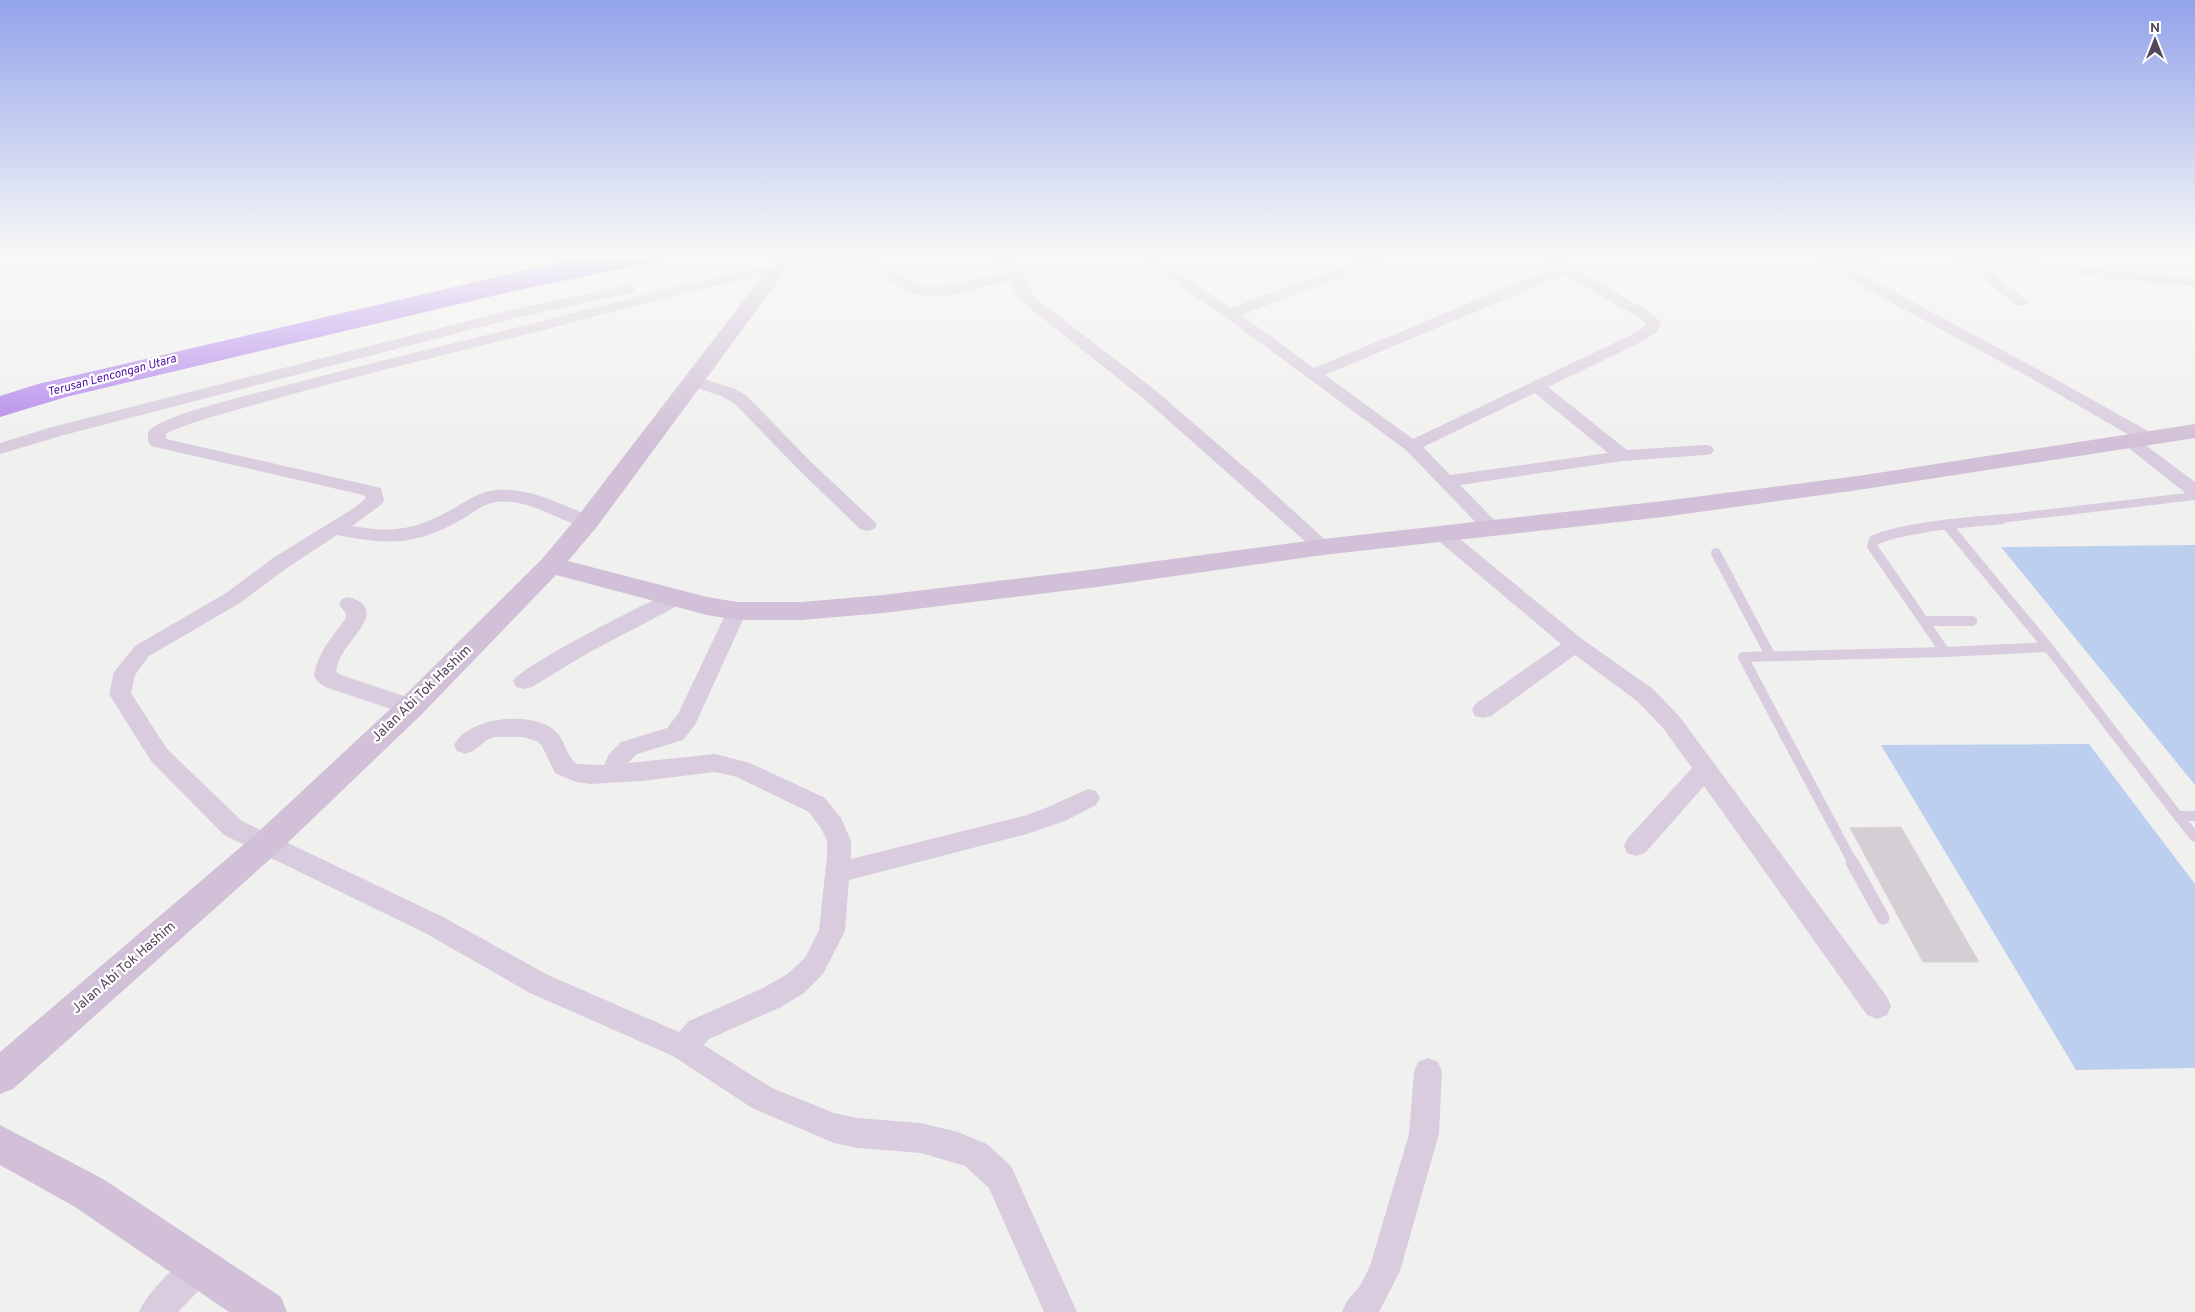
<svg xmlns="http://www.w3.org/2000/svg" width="2195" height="1312" font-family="Overpass,sans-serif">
  <rect width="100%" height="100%" fill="#f0f1ee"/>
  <path fill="#bccfef" d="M2195 545V785L2001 547Z
    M2089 744 2195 884V1068L2076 1070 1881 745Z"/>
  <path fill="#b589ec" d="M583 257H679L523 289 66 397 0 417V396L38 384Z"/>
  <path fill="#d5ced5" stroke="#d9d2da" d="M1901 827 1979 962H1923L1850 828Z"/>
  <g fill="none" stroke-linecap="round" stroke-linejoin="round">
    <path stroke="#d9ccde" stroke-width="8" d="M1992 520 2195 496"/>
    <path stroke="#d9ccde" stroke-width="10" d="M1947 525 2048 647 2178 816H2195
      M1716 553 1770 655
      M1924 621H1972
      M1945 652 1872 546 1874 540C1909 526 1965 523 2002 519
      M2178 816 2195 837
      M1853 863 1743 657 1945 652 2048 647"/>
    <path stroke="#d9ccde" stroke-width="13" d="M1852 862 1883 918"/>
    <path fill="#d9ccde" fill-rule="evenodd" d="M826 257 871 259 910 280 926 287 956 284 1006 272 992 257H1008L1025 275 1033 296 1155 390 1264 484 1333 547 1330 551 1323 553 1316 551 1143 398 1022 302 1014 291 1012 280C987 285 951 299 926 296 895 292 873 260 841 264 729 276 621 311 512 338 429 359 347 378 265 402 233 411 200 419 169 432L166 434V439L381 488 384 500 382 504 352 526C393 533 415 530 451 510 465 502 478 492 496 490 530 487 563 505 594 518L596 522 594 526 587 528C556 520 529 498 496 502 483 503 471 515 459 521 413 546 388 545 337 535L287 568 240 603 149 656 135 675 131 693 167 749 242 821 443 917 548 975 679 1032 689 1021 761 989 786 975 805 958 819 930 827 856V841L822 830 809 812 737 777 715 772 641 781 591 784 576 782 555 773 542 746 537 741 522 737H495L487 740 473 751 465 754 457 751 454 745C469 717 529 711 553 729 566 739 565 756 577 764L604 765 609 754 621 742 667 728 678 714 727 611 730 606 737 604 744 606 747 611 695 725 683 740 637 754 628 763 715 754 750 763 825 798 841 818 851 841V859L1027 815 1048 807 1088 789 1096 791 1100 798 1096 805 1065 821 1027 834 849 880 845 931 823 974 804 993 781 1007 709 1039 704 1045 772 1088 834 1113 857 1118 921 1123 958 1132 987 1144 1011 1166 1077 1312H1044L989 1188 965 1166 921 1153 857 1148 834 1143 752 1108 673 1056 530 993 425 933 224 835 151 761 109 694 114 672 135 646 226 593 273 558 354 508 366 498 363 495 151 446 148 442V432C160 415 255 394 279 387 368 363 457 343 546 320 639 297 731 270 826 257Z
      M1137 257H1154L1231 308 1367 257H1388L1386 260 1241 315 1314 368 1553 268 1538 257H1555L1648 311 1661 322 1658 331 1643 341 1548 387 1627 450 1705 445 1711 446 1714 450 1711 454 1705 455 1623 461 1460 485 1502 528 1499 532 1492 534 1485 532 1406 450 1225 317ZM1563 275 1638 317 1645 323V326L1631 335 1413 439 1325 375ZM1535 393 1608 453 1450 475 1423 447Z
      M1811 257H1829L1840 263 1860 257H1883L1881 260 1852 269 2041 371 2155 435 2158 439 2155 443 2149 444 2140 441 2195 482V497L2188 495 2121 442 2124 438H2134L2029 377 1813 260Z
      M1945 257H1994L2195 279V287L1992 266 1996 275 2028 302 2025 305H2015L1985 280 1977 264 1952 261Z
      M629 285 634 286 636 289 634 292 516 318 64 435 0 454V443L52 427 515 309Z
      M694 376 733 388 746 395 810 461 874 521 877 525 874 529 867 531 860 529 798 469 734 403 721 396 688 385 686 381 688 377Z
      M1442 528 1449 530 1582 639 1653 689 1679 716 1887 997 1891 1006 1887 1015 1877 1019 1867 1015 1704 786 1645 853 1636 856 1627 853 1624 846 1627 839 1692 768 1663 728 1637 701 1575 655 1491 716 1483 718 1475 716 1472 710 1475 704 1561 644 1435 538 1432 534 1435 530Z
      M678 590 685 592 688 597 685 602 588 653 532 687 524 689 516 687 513 681C521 666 657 596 678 590Z
      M349 597C387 608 353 635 343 653 339 659 337 665 336 672L341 675 419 701 422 707 419 713 411 715 403 713 325 687 317 681 314 675C318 652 333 636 346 618V614L339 604 342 599Z
      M1428 1058 1438 1062 1442 1072 1439 1134 1400 1271 1379 1312H1342L1347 1301 1360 1286 1370 1266 1409 1134 1414 1072 1418 1062Z
      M200 1251 211 1256 216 1267 211 1278 178 1312H139C147 1292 180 1259 200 1251Z"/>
    <path fill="#d1c0d7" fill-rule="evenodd" d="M777 257H796L596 528 568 561 707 597 737 602H802L883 595 1097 569 1323 539 1663 501 1858 476 2195 424V438L1858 490 1663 517 1323 555 1097 587 883 613 802 620H737L707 615 556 575 421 715 278 852 13 1089 0 1094V1052L256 834 401 699 542 559 578 516Z
      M0 1125 103 1179 281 1297 287 1312H229L75 1207 0 1165Z"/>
  </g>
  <linearGradient id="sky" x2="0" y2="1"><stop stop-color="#93a3ea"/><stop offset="0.58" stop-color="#f8f9f7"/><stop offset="1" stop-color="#f8f9f7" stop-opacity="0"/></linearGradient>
  <rect width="2195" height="441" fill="url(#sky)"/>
  <g text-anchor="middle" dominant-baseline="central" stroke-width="4.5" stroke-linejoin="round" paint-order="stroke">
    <g font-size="12" font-style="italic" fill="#520ca8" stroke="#fff">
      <text transform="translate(112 376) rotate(-15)">Terusan Lencongan Utara</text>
    </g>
    <g font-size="14" fill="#55465b" stroke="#fff">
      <text transform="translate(422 694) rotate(-44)">Jalan Abi Tok Hashim</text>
      <text transform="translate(124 968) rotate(-41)">Jalan Abi Tok Hashim</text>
    </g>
  </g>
  <g transform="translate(2155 40)" stroke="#ffffff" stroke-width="4" paint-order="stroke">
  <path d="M0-4L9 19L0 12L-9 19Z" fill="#55465b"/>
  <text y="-8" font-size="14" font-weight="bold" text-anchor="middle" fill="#55465b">N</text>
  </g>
</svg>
